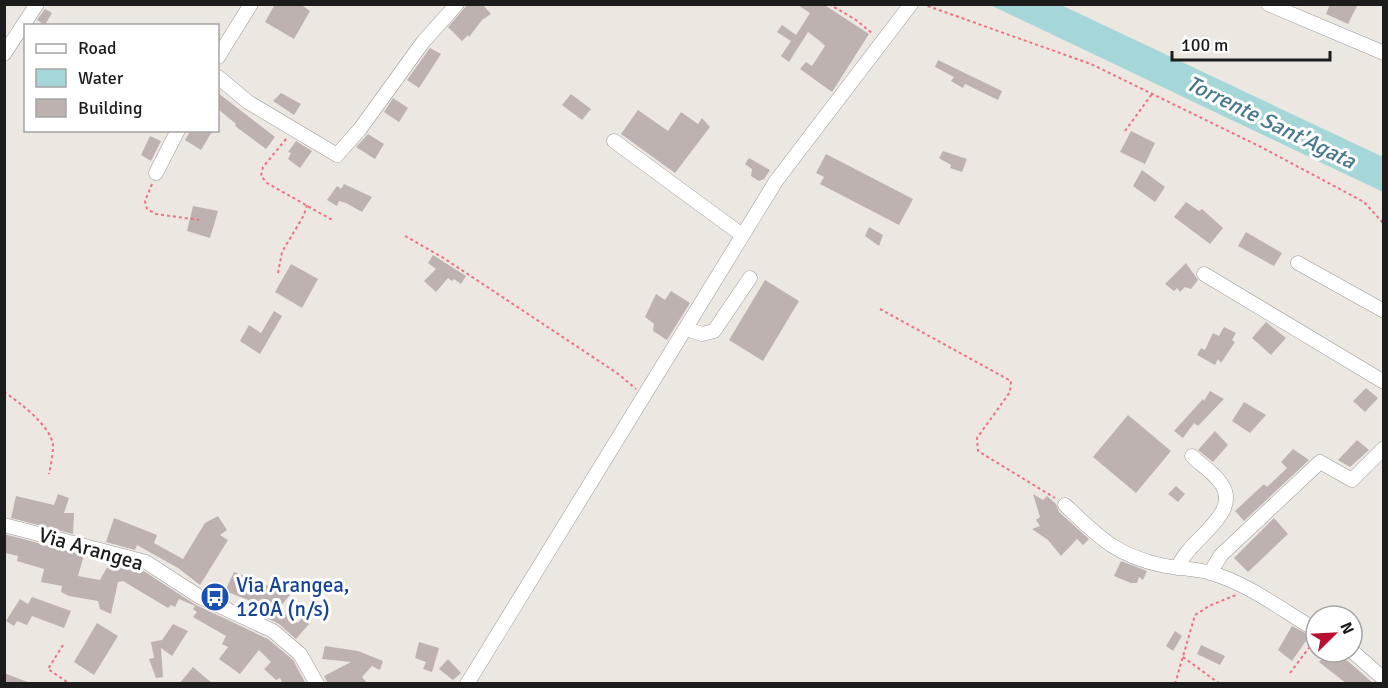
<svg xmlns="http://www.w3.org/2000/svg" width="1388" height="688" font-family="Signika,sans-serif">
  <rect width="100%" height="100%" fill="#ede7e2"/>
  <path fill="#a5d7d8" d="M990 5H1061L1383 157V192Z"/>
  <path fill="#bdb2af" d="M275 4H300L310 11 294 39 265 22Z
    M468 4H482L491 14 482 20 469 37 468 35 462 41 448 27Z
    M796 4H823L869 34 832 92 800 69 806 62 812 66 825 46 821 42 808 32 789 62 781 56 791 41 777 32 782 25 796 35 810 13Z
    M1330 4H1358L1348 24 1326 14Z
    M45 9 52 13 45 25 37 20Z
    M430 48 441 54 419 88 407 80Z
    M938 60 1002 91 998 100 965 84 963 88 951 81 954 77 935 67Z
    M218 93 275 137 266 149 235 126 236 124 218 109Z
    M281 93 301 104 294 115 273 101Z
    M571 94 591 109 582 120 562 105Z
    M393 98 408 108 399 122 384 112Z
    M638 110 668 131 681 112 698 124 702 118 710 127 675 173 621 134Z
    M191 130H213L201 150 185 140Z
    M1131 131 1155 143 1145 164 1120 152Z
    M368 134 384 144 375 159 356 147Z
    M150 136 161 141 151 161 141 155Z
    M296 141 312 151 300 168 288 159 291 153 288 152Z
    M943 151 967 159 962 172 950 168 951 165 939 158Z
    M826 154 913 199 899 225 820 184 824 177 816 173Z
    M749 158 770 170 764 179 759 181 751 176 752 169 745 164Z
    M1142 170 1165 187 1155 202 1133 186Z
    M344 184 372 197 362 212 346 203 339 201 337 206 327 200 337 186 341 189Z
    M1186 202 1199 211 1202 209 1223 228 1210 244 1174 217Z
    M193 206 218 211 210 238 187 231Z
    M869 227 883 235 879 246 865 236Z
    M1246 232 1282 253 1274 266 1238 246Z
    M433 255 466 276 461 284 454 279 452 281 448 278 436 292 424 281 436 269 428 263Z
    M1186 263 1198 280 1191 289 1185 287 1180 292 1177 288 1174 291 1165 284Z
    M291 264 318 279 302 308 275 292Z
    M765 280 799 301 763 361 729 340Z
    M671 291 690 303 667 340 653 331 654 324 645 317 656 294 665 300Z
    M274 311 282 316 260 354 240 341 249 325 261 333Z
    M1266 322 1286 338 1271 355 1252 338Z
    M1224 327 1236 333 1232 340 1235 342 1221 363 1218 359 1215 365 1197 355 1201 348 1205 350 1213 333 1219 336Z
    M1366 388 1378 398 1365 412 1353 401Z
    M1210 391 1224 399 1198 426 1194 423 1183 438 1174 431 1203 399 1204 401Z
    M1244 402 1266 415 1250 433 1232 421Z
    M1128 415 1171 451 1136 493 1093 457Z
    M1215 431 1228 445 1213 462 1198 450Z
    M1357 440 1369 450 1350 467 1338 460Z
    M1293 449 1309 460 1244 521 1235 511 1264 484 1267 487 1287 468 1281 462Z
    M1176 486 1185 494 1178 502 1168 494Z
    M58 494 69 498 64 513H74L73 534 11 518 16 496 54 505Z
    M1033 494 1043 500 1047 496 1056 504 1059 512 1089 539 1083 545 1077 539 1061 556 1048 540 1032 529 1040 526 1036 520 1040 517Z
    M218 516 227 530 220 535 228 540 200 585 178 568 137 545 135 550 106 542 114 518 157 535 154 543 183 559 205 523Z
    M1274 518 1288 534 1248 572 1234 558Z
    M4 534 84 555 78 576 100 580 110 562 142 570 196 605 268 639 293 660 306 684H283L280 678 276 680 264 669 271 662 259 650 240 674 219 659 228 647 222 644 226 636 193 617 197 612 193 609 195 606 179 599 175 607 171 605 168 608 123 581 118 582 111 614 100 609 98 601 69 596 61 592 62 586 41 582 44 569 17 561 18 556 6 553Z
    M1121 561 1147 571 1143 580 1139 577 1137 583H1131L1114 576Z
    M234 572 290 595 278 609 298 623 302 618 309 624 296 639 279 624 265 617 269 608 225 591Z
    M32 597 71 611 64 628 32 616 27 625 17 621 14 626 6 621 20 599 28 604Z
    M97 623 118 636 94 675 74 662Z
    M173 624 188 631 172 656 161 648 163 677 156 678 149 659 154 658 151 642 162 640Z
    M1292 626 1316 639V643L1308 638 1292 661 1278 650Z
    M1175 631 1182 636 1173 651 1166 646Z
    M419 642 439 648 432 672 423 669 426 662 415 658Z
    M1201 645 1225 656 1220 665 1197 654Z
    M325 646 358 651 383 661 380 670 372 666 362 677 368 684H328L324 676 351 662 322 659Z
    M1328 652H1343L1342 656 1374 684H1347L1319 662Z
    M448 659 461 673 453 680 439 669Z
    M193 667 213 684H179Z
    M4 673 30 683V684L4 682Z"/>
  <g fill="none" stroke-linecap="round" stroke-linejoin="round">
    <g stroke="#999" stroke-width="15">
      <path id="minor" d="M1268 4 1384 53
        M4 54 37 4
        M218 57 251 4
        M218 77 248 102 337 155 360 129 423 42 457 4
        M614 141 742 235
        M156 173 178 130
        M1298 263 1384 311
        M1204 274 1384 382
        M687 329 702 334 714 331 750 278
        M1065 505C1098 536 1115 555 1161 565 1177 569 1195 568 1211 573 1249 584 1282 610 1316 630
        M4 525 146 562 200 597 273 631 300 654 317 684
        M1178 568C1186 540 1245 514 1220 482 1213 472 1201 465 1192 456
        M1210 573 1221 555 1320 462 1352 480 1384 448
        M1352 651 1384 679
        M467 684 776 181 911 4"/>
    </g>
    <path stroke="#ef707e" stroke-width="2" stroke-dasharray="3 3" stroke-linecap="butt" d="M829 4 856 20 873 34
      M922 4 1091 64 1261 147 1364 202 1384 224
      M1125 131 1152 94
      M286 139 263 167 261 176 267 183 334 221
      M152 184 145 201 147 209 156 214 199 220
      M405 236 442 257 617 373 636 389
      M278 273 282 252 304 215 307 205
      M880 309 1011 381 1010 392 977 438 978 451 1055 498
      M4 392C19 402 51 426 53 445 53 454 51 465 49 474
      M63 645 48 669 70 684
      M1183 657 1220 684
      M1290 673 1314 641
      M1175 684 1195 615 1209 606 1236 595"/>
    <use href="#minor" stroke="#fff" stroke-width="14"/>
  </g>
  <defs>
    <g id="bus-disc" transform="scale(1.5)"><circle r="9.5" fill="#1a4fb4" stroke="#fff"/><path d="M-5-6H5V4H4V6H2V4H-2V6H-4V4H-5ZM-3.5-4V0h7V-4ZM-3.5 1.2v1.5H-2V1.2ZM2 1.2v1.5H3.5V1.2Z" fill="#fff"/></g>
  </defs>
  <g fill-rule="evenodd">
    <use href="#bus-disc" x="215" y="597"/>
  </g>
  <g text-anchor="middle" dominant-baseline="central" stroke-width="6" stroke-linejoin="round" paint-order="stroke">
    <g font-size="21" fill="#1c1c1c" stroke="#fff">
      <text transform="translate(91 549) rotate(16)">Via Arangea</text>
    </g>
    <g font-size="21" fill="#164399" stroke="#fff" text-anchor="start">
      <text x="236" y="585">Via Arangea,<tspan x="236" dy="24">120A (n/s)</tspan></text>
    </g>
    <g font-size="22" font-style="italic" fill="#47798e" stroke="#fff">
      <text transform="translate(1271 122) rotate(26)">Torrente Sant'Agata</text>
    </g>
  </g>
  <rect width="1388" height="688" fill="none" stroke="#1c1c1c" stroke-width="12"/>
  <rect x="24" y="24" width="195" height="108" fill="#ffffff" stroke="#a4a4a4" stroke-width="1.5"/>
  <rect x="36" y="44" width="30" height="9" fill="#ffffff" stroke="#a4a4a4" stroke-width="1.5"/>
  <text x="78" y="54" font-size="18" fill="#1c1c1c">Road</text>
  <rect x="36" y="69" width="30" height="18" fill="#a5d7d8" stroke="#a4a4a4" stroke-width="1.5"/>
  <text x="78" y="84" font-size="18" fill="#1c1c1c">Water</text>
  <rect x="36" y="99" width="30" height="18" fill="#bdb2af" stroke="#a4a4a4" stroke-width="1.5"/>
  <text x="78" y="114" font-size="18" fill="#1c1c1c">Building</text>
  <g transform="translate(1334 634) rotate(66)"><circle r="28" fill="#ffffff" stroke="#a4a4a4" stroke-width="1.5"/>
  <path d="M0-4.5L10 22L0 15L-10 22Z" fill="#ba0e31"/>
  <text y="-9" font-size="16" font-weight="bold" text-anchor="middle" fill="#1c1c1c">N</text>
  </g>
  <path d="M1172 51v9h158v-9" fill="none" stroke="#1c1c1c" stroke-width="3"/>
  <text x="1181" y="51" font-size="18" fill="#1c1c1c" stroke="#ffffff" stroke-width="4.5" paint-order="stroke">100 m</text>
</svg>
